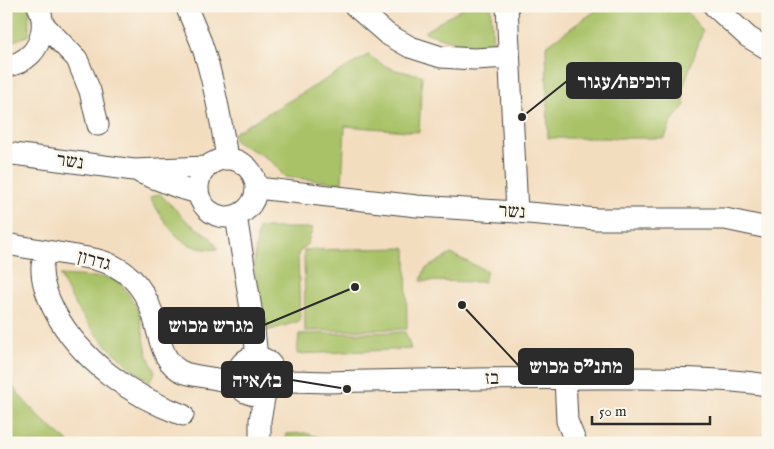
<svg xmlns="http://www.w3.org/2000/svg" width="774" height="449" font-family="'IM FELL English','Frank Ruhl Libre',serif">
  <rect width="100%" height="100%" fill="#fbf7ec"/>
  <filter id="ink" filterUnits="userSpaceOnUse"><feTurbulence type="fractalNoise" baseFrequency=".02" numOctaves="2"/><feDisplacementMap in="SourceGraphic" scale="10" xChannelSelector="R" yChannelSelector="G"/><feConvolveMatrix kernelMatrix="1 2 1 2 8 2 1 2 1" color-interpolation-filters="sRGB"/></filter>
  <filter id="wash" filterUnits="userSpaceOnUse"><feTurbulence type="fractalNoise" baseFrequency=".0096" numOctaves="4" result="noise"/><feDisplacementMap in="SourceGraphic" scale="20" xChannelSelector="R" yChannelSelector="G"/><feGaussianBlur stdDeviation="1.12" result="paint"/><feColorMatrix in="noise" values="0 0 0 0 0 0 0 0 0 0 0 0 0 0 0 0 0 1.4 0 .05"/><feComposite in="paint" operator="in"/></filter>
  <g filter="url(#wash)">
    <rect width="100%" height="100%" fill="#f3ddbf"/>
    <path fill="#a9c267" stroke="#6a7649" d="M6 6H29V35L6 44Z
      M466 6H491L493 48 454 42 424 32Z
      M602 6H682L703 31 682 90 685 105 671 122 665 138H548L546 46Z
      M368 55C389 70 397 71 422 75L419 132 345 126 342 183 285 177 273 163 260 154 236 142 232 134Z
      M160 194 189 223 210 237 218 249C181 253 166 225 150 197Z
      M258 228H313L307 244 298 254 300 321 263 332 254 263Z
      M406 248 407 329 305 331 304 250Z
      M451 254 487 271 484 282 421 281 425 269Z
      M60 275 110 278 120 283 129 295 139 313 147 353 155 373 150 382C109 353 80 321 60 275Z
      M405 332 411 349 297 354 299 334Z
      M6 376C23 403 45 424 70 443H6Z
      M305 433 321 438 324 443H280L287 434Z"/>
  </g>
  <g filter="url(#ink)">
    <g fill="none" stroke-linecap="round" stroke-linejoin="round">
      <g stroke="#494641" stroke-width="23">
        <path id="minor" d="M186 6C191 18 196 30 201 42 214 80 221 119 227 158
          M355 6 387 34 410 47 441 57 474 59 509 57
          M507 6 517 212
          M714 6 748 37 768 49
          M43 24 77 59 90 91 98 125
          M6 66C15 65 24 61 31 54 42 43 46 21 38 6
          M6 153 134 170 206 167
          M198 188a29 29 0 1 1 58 0a29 29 0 1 1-58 0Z
          M141 173 180 188 198 193
          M257 188 417 206 517 212 597 219H725L768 228
          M236 216 253 321 257 357
          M6 244 94 259C125 266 143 284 153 315 160 337 161 364 185 373 209 380 224 375 245 392
          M46 251C45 256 43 261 42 266 41 281 47 296 54 310 80 360 131 396 183 415
          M237 376a19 19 0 1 1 38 0a19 19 0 1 1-38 0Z
          M565 378 567 421 576 443
          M276 379 292 381 328 382C419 380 510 378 601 378 657 378 713 377 768 385
          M260 443V420L265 393"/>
      </g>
      <use href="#minor" stroke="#fff" stroke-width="21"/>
    </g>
  </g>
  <g text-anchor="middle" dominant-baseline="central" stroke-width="5" stroke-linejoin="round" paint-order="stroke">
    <g font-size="19" fill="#2b2b2b" stroke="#fbf7ec">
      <text transform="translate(70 162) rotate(8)">נשר</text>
      <text transform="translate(512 212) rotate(4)">נשר</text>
      <text transform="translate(94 261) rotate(15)">גדרון</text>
      <text transform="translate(492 379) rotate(-1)">בז</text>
    </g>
  </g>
  <path fill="none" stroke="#2b2b2b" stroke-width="2" d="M522 117L567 81M355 287L264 325M462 305L519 366M347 389L292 380"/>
  <g fill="#2b2b2b" stroke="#fbf7ec" stroke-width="2">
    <circle cx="522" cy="117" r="5"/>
    <circle cx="355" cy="287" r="5"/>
    <circle cx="462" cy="305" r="5"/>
    <circle cx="347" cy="389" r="5"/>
  </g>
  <g fill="#2b2b2b" stroke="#2b2b2b" stroke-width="2">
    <rect x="567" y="63" width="114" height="35" rx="5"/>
    <rect x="159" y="308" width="105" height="35" rx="5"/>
    <rect x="519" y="349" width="114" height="35" rx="5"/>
    <rect x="222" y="362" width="70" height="35" rx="5"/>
  </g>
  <g font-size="20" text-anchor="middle" font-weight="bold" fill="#fff">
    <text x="624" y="88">דוכיפת/עגור</text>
    <text x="211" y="332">מגרש מכוש</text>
    <text x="576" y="373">מתנ"ס מכוש</text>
    <text x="257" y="387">בז/איה</text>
  </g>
  <rect width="774" height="449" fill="none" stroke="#fbf7ec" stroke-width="25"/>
  <path d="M592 416v8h118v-8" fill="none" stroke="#2b2b2b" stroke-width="2.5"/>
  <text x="599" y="416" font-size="15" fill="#2b2b2b" stroke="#fbf7ec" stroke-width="4" paint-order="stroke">50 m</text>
</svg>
